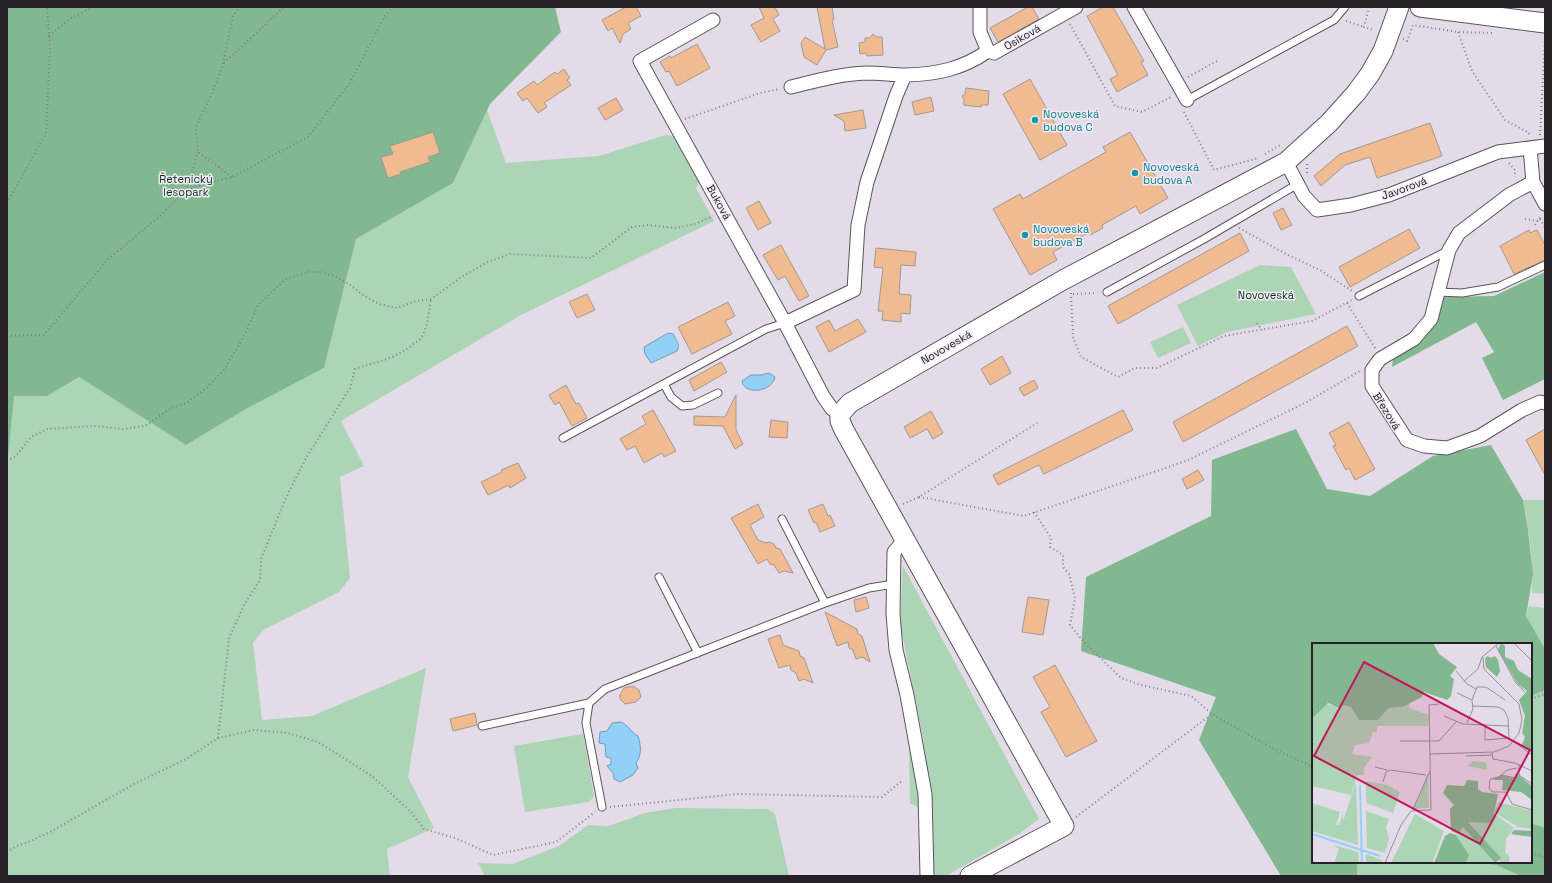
<svg xmlns="http://www.w3.org/2000/svg" width="1552" height="883" font-family="'Space Grotesk',sans-serif">
  <rect width="100%" height="100%" fill="#e4dbe8"/>
  <path fill="#abd5b4" d="M487 110 506 163 599 156 666 135 677 137 701 179 696 188 714 221 521 315 341 421 364 466 340 477 350 578 339 592 263 630 253 643 262 720 312 716 426 668 408 777 434 828 387 849 390 876H7V458L13 396H47L79 377 186 445 246 409 324 368 356 239 453 183Z
    M1260 265 1291 267 1316 314 1227 332 1198 346 1177 305Z
    M1183 327 1191 343 1158 358 1150 342Z
    M1523 500H1545V594L1532 593C1534 562 1529 531 1523 500Z
    M903 566 1039 819 1019 834 946 876H920L922 810 910 803 909 748 924 742 900 623Z
    M1529 606 1545 608V649L1526 616Z
    M1545 690V828L1531 823V696Z
    M583 734 594 796 589 802 525 812 514 746Z
    M675 808 768 809 775 814 789 876H485L478 863 513 864 559 846 588 825 609 826 645 813Z
    M1357 862H1483L1496 865 1521 876H1357Z"/>
  <path fill="#81b88f" d="M7 7H555L561 32 490 104 453 183 356 239 324 368 246 409 186 445 79 377 47 396H14L8 456Z
    M1545 272V379L1503 400 1482 358 1494 352 1476 322 1392 367 1393 358 1433 327 1444 297 1494 296Z
    M1296 429 1327 489 1370 496 1433 456 1491 445 1523 500 1528 530 1533 574 1526 616 1545 649V690L1531 696V644H1313V862H1357V876H1281L1199 740 1216 697 1081 651 1086 577 1211 516 1212 460Z
    M1531 823 1545 828V876H1521L1496 865 1479 862H1531Z"/>
  <path fill="#92d1f7" stroke="#719cb8" d="M668 333 673 334C676 340 681 345 677 351L651 363 645 354 644 347Z
    M769 373 775 377C771 394 743 394 742 381L751 375H761Z
    M621 722C630 726 631 733 638 736 641 746 642 755 636 763L638 768 633 775 620 782 614 779 613 773 607 766 611 764V758L606 757 605 744 599 743 600 732 607 731 612 723Z"/>
  <path fill="#f1bb92" stroke="#a4988f" d="M626 7H636L641 16 628 23 631 29 623 34 620 43 612 28 608 31 602 20Z
    M759 7H775L779 15 773 19 780 31 761 42 751 25 764 18Z
    M817 7H832L834 19 832 20 838 47 826 50 817 65 804 57 801 43 805 37 825 49Z
    M1028 7H1032L1039 19 998 42 990 28Z
    M1103 7H1113L1144 61 1141 62 1148 75 1117 92 1110 79 1118 75 1087 16Z
    M873 34 877 37H882L883 55 867 56 866 53 860 54 859 43 865 42V38H870Z
    M697 44 710 68 677 86 669 71 666 72 660 62 670 56 671 58Z
    M564 69 570 78 567 80 571 85 544 103 547 107 538 113 527 98 523 101 517 93 534 81 537 85 555 72 557 74Z
    M1030 79 1067 145 1040 160 1003 94Z
    M966 88 989 91 988 105H981V107L964 105V99L962 96 965 94Z
    M931 97 934 111 915 115 912 102Z
    M616 98 623 110 605 120 598 108Z
    M863 110 866 128 845 131 844 121 834 115Z
    M1430 123 1442 156 1377 178 1370 157 1345 165 1321 186 1314 176 1340 154Z
    M433 132 440 153 428 157 430 162 400 172 401 174 388 178 381 157 393 154 390 146Z
    M1130 132 1168 198 1140 214 1136 206 1102 225 1103 228 1090 235 1088 233 1053 252 1057 260 1030 275 993 209 1020 194 1023 199 1106 152 1103 147Z
    M759 201 771 223 758 230 746 208Z
    M1283 208 1292 225 1281 230 1273 213Z
    M1409 229 1420 248 1350 287 1339 267Z
    M1529 230 1530 233 1537 230 1545 245V260L1514 274 1500 246Z
    M1240 233 1249 251 1118 324 1108 306Z
    M781 245 809 296 799 301 785 276 778 280 763 255Z
    M876 248 916 252 915 266 901 265 899 294 911 295 910 314 901 313V322L882 320 883 311H878L883 268 874 267Z
    M587 294 595 310 577 318 569 302Z
    M728 302 735 316 725 321 732 334 692 354 678 327Z
    M858 319 866 332 829 352 816 327 829 320 835 331Z
    M1347 326 1358 346 1183 442 1173 422Z
    M1002 356 1011 373 990 385 981 369Z
    M721 362 727 372 694 391 689 380Z
    M1034 380 1038 388 1024 396 1019 388Z
    M566 385 576 404 579 403 587 418 572 426 559 402 555 405 549 395Z
    M736 395V430L743 444 735 449 723 426 694 425V416L725 417Z
    M653 410 676 451 664 457 662 453 644 463 635 446 627 450 620 439 646 424 642 416Z
    M1123 410 1133 430 1044 474 1039 465 998 485 993 475Z
    M931 411 943 433 933 439 927 429 910 438 904 427Z
    M771 420 788 422 787 438 769 437Z
    M1349 422 1375 469 1355 480 1349 468 1346 470 1333 446 1336 445 1329 433Z
    M1545 429V475L1526 440Z
    M518 463 526 478 510 488 509 485 488 495 481 482 502 472 501 470Z
    M1198 470 1204 480 1187 489 1182 479Z
    M758 504 764 517 750 525 758 540 766 543 769 542 774 544 776 548 780 549 793 573 784 571 779 573 774 565 770 564 767 559 758 564 731 518Z
    M823 504 828 516 830 515 835 526 820 532 816 522 814 523 808 510Z
    M866 597 869 608 856 612 854 600Z
    M1028 597 1049 600 1043 635 1022 632Z
    M825 612 857 629 858 634 862 636 870 662 862 657 856 659 853 650 849 648 848 642 837 646Z
    M780 635 783 645 799 651 800 656 804 658 813 683 804 679 799 681 796 673 791 670 790 665 779 668 768 639Z
    M1055 665 1097 741 1066 757 1041 712 1050 707 1033 677Z
    M633 686 639 690 641 697 636 702 625 704 620 699V695L624 688Z
    M475 713 477 725 453 731 450 719Z"/>
  <g fill="none" stroke-linecap="round" stroke-linejoin="round">
    <g stroke="#5c545f" stroke-width="9">
      <path id="lane" d="M1187 100 1334 20 1345 7
        M1107 292 1204 239 1298 184
        M1437 292 1462 293 1498 287 1545 265
        M1359 296 1449 250
        M664 384 671 397 682 406 693 405 718 393
        M563 438 766 329 785 323
        M782 519 825 603
        M659 577 698 653
        M482 726 589 703
        M602 807 586 723 589 703 605 689 825 603 869 588 894 584"/>
    </g>
    <g stroke="#5c545f" stroke-width="15">
      <path id="street" d="M980 7V32L988 51 994 53 1076 7
        M1134 7 1187 100
        M713 20 640 61 785 323 823 396 832 409 840 414
        M791 87C816 81 840 74 866 73 880 73 893 75 906 75 938 74 962 69 988 51
        M1530 148 1533 182 1545 204
        M1286 162 1304 196 1317 210 1351 205 1389 195 1498 152 1545 146
        M1533 182 1509 195 1459 233 1449 250 1431 319 1414 339 1380 359 1372 370V386L1407 440 1424 446 1447 448 1480 436 1522 410 1540 402 1545 403
        M785 323 854 290 858 225 867 182 896 96 905 75
        M905 539 894 552 893 614 896 650 907 695 925 794 927 876"/>
    </g>
    <g stroke="#5c545f" stroke-width="21">
      <path id="secondary" d="M1420 7 1545 23
        M970 876 1064 826 844 430 840 421V414L850 403 1063 280 1286 162 1329 123 1356 93 1370 74 1383 51 1399 7"/>
    </g>
    <path stroke="#837d86" stroke-width="2" stroke-dasharray="1 3" stroke-linecap="butt" d="M1369 7 1364 27 1374 30
      M1346 21 1364 27
      M1070 24 1115 106 1142 112 1171 97
      M1458 32 1472 71 1505 120 1529 133V135
      M49 36 71 18 93 7
      M1403 39 1407 41 1413 25 1458 32 1495 33
      M224 63 284 7
      M1188 77 1217 61
      M1184 112 1214 170 1259 158
      M685 119 760 93 780 89
      M1540 135 1545 38
      M1265 154 1282 144
      M1509 163 1515 170V177
      M1307 164V173
      M232 177 198 152 196 127 213 91 223 64 233 16 240 7
      M187 189 232 177 308 137 350 83 384 17 393 7
      M7 203 46 133 50 47 47 7
      M1525 219 1538 221
      M1540 219 1545 227
      M1535 225 1541 216
      M1239 228 1286 254 1320 270 1352 291
      M1071 293 1073 337 1081 357 1118 377 1135 368H1157L1224 336 1312 321 1352 300
      M1073 294 1097 293
      M1347 303 1375 348
      M1257 323 1262 330
      M7 336 44 335 108 259 158 218 187 189 198 152
      M7 461 16 456 31 437 47 429 96 426 123 429 145 426 170 409 188 402 206 388 224 370 245 334 258 305 286 279 309 272H320L334 276 349 284 363 295 379 304 397 308 416 301 431 299 463 276 488 262 510 254 591 258 632 227 648 225 676 228 695 224 713 216
      M919 497 1024 516 1186 461 1305 403 1360 371
      M903 504 919 497 1037 423
      M1034 512 1051 538 1050 547 1063 555V567L1069 574 1075 598 1070 625 1083 641 1121 678 1141 685 1191 696 1212 714 1276 750 1313 767
      M1531 699 1545 694
      M218 738 229 638 244 605 260 580 261 559 286 498 306 458 350 388 355 369C377 361 391 361 411 346 414 343 419 341 421 338 428 328 429 311 431 299
      M610 807 738 794 882 797 902 781
      M1076 817 1212 714
      M7 852 17 846 31 841 52 831 132 785 188 758 218 738 254 730 288 733 318 742 372 776 411 812 424 829 455 838 493 855 556 842 595 812
      M1531 853 1545 858"/>
    <use href="#lane" stroke="#fff" stroke-width="7"/>
    <use href="#street" stroke="#fff" stroke-width="13"/>
    <use href="#secondary" stroke="#fff" stroke-width="19"/>
  </g>
  <g fill="#0f9aa8" stroke="#f2e9f5" stroke-width="1.5">
    <circle cx="1035" cy="120" r="4"/>
    <circle cx="1135" cy="173" r="4"/>
    <circle cx="1025" cy="235" r="4"/>
  </g>
  <g text-anchor="middle" dominant-baseline="central" stroke-width="3" stroke-linejoin="round" paint-order="stroke">
    <g font-size="11" fill="#242025" stroke="#f2e9f5">
      <text transform="translate(1022 37) rotate(-30)">Osiková</text>
      <text transform="translate(1404 188) rotate(-20)">Javorová</text>
      <text transform="translate(719 202) rotate(61)">Buková</text>
      <text transform="translate(946 347) rotate(-30)">Novoveská</text>
      <text transform="translate(1387 411) rotate(58)">Březová</text>
    </g>
    <g font-size="11" fill="#0d838f" stroke="#f2e9f5" text-anchor="start">
      <text x="1043" y="114">Novoveská<tspan x="1043" dy="13">budova C</tspan></text>
      <text x="1143" y="167">Novoveská<tspan x="1143" dy="13">budova A</tspan></text>
      <text x="1033" y="229">Novoveská<tspan x="1033" dy="13">budova B</tspan></text>
    </g>
    <g font-size="11" fill="#073318" stroke="#f2e9f5">
      <text x="186" y="179">Řetenický<tspan x="186" dy="13">lesopark</tspan></text>
      <text x="1266" y="295">Novoveská</text>
    </g>
  </g>
  <g transform="translate(1312 643)">
    <rect width="220" height="220" fill="#e4dbe8"/>
    <path d="M98 58 97 65 117 72 116 83H65V89H61L57 100 43 102 40 111 60 114 52 125V132H45L39 152 0 143V101L3 97 0 99V76L15 61 25 64V70L31 62 39 64 47 77H66L77 65 90 64ZM160 118 172 119 175 121V127L155 123ZM116 130 117 165 100 166 105 158ZM54 138 75 142 88 149 81 170 54 160ZM44 139 46 202 0 188V184L26 192 0 184V160L28 169 24 182H27L31 170V178ZM186 159 220 168V186L206 184 182 169ZM54 168 77 176 74 184 77 196 73 210 55 205ZM181 170 202 185 194 196 193 209 198 214 196 220H189L186 217 188 215 155 178 180 180ZM103 171 132 188 120 220H79ZM151 184 163 196 182 220H152L157 212 144 192ZM21 202 46 209 47 220H22L27 206ZM54 211 70 217 69 220H54Z" fill="#abd5b4"/>
    <path d="M0 0H121L127 11 145 24 138 33 142 36 139 53 135 57 112 49 110 54 90 64 77 65 66 77H47L39 64 31 62 27 68V65L16 60 0 76ZM189 0 193 3V14L202 18 206 27 220 36V108L210 102 213 94 210 90 213 73 207 57 215 48 206 41 186 7ZM175 13 179 15 183 13 186 17 188 28 185 34 174 24 173 16ZM204 130 220 143V157L209 149 190 147 191 137H180L189 132 203 136ZM155 137 166 138V146L170 149 186 151 180 180 156 179 189 215 183 220 151 184 146 191 139 188 138 166 142 162 131 150 135 142 152 143ZM202 187 220 188V194L199 191ZM138 190 144 192 157 212 155 217 152 220H122L133 193Z" fill="#81b88f"/>
    <path fill="none" stroke="#92d1f7" stroke-width="2" d="M48 142 50 220M0 191 68 213"/>
    <path fill="none" stroke="#97909a" stroke-width="1" d="M202 0 220 18M184 3 204 40 213 49M144 28 155 41 164 46M152 38 166 26 170 14 187 0M145 50 160 57M161 63 186 64 192 67 196 75 197 95 220 112M132 73 151 81 196 83M155 80 161 66 160 57 165 44H174L193 57M173 81V97L197 95M88 98H127L145 78M180 109 181 116 203 120 220 128M118 111 182 109 197 103 207 90 210 77 207 61 172 26 171 14M154 113 180 112M207 122V132L220 141M63 124 75 127M205 125 195 127 187 134 178 136 177 146 181 149H194L200 161 220 167M189 132 204 135M71 139 74 129 78 127 114 132M101 166 118 128M73 220 89 182 99 168 119 167 117 62 127 61"/>
    <path fill="#c2185b" fill-opacity="0.15" stroke="#c2185b" stroke-width="2" d="M52 19 218 107 168 201 2 113Z"/>
    <rect width="220" height="220" fill="none" stroke="#242025" stroke-width="2"/>
  </g>
  <rect width="1552" height="883" fill="none" stroke="#242025" stroke-width="16"/>
</svg>
